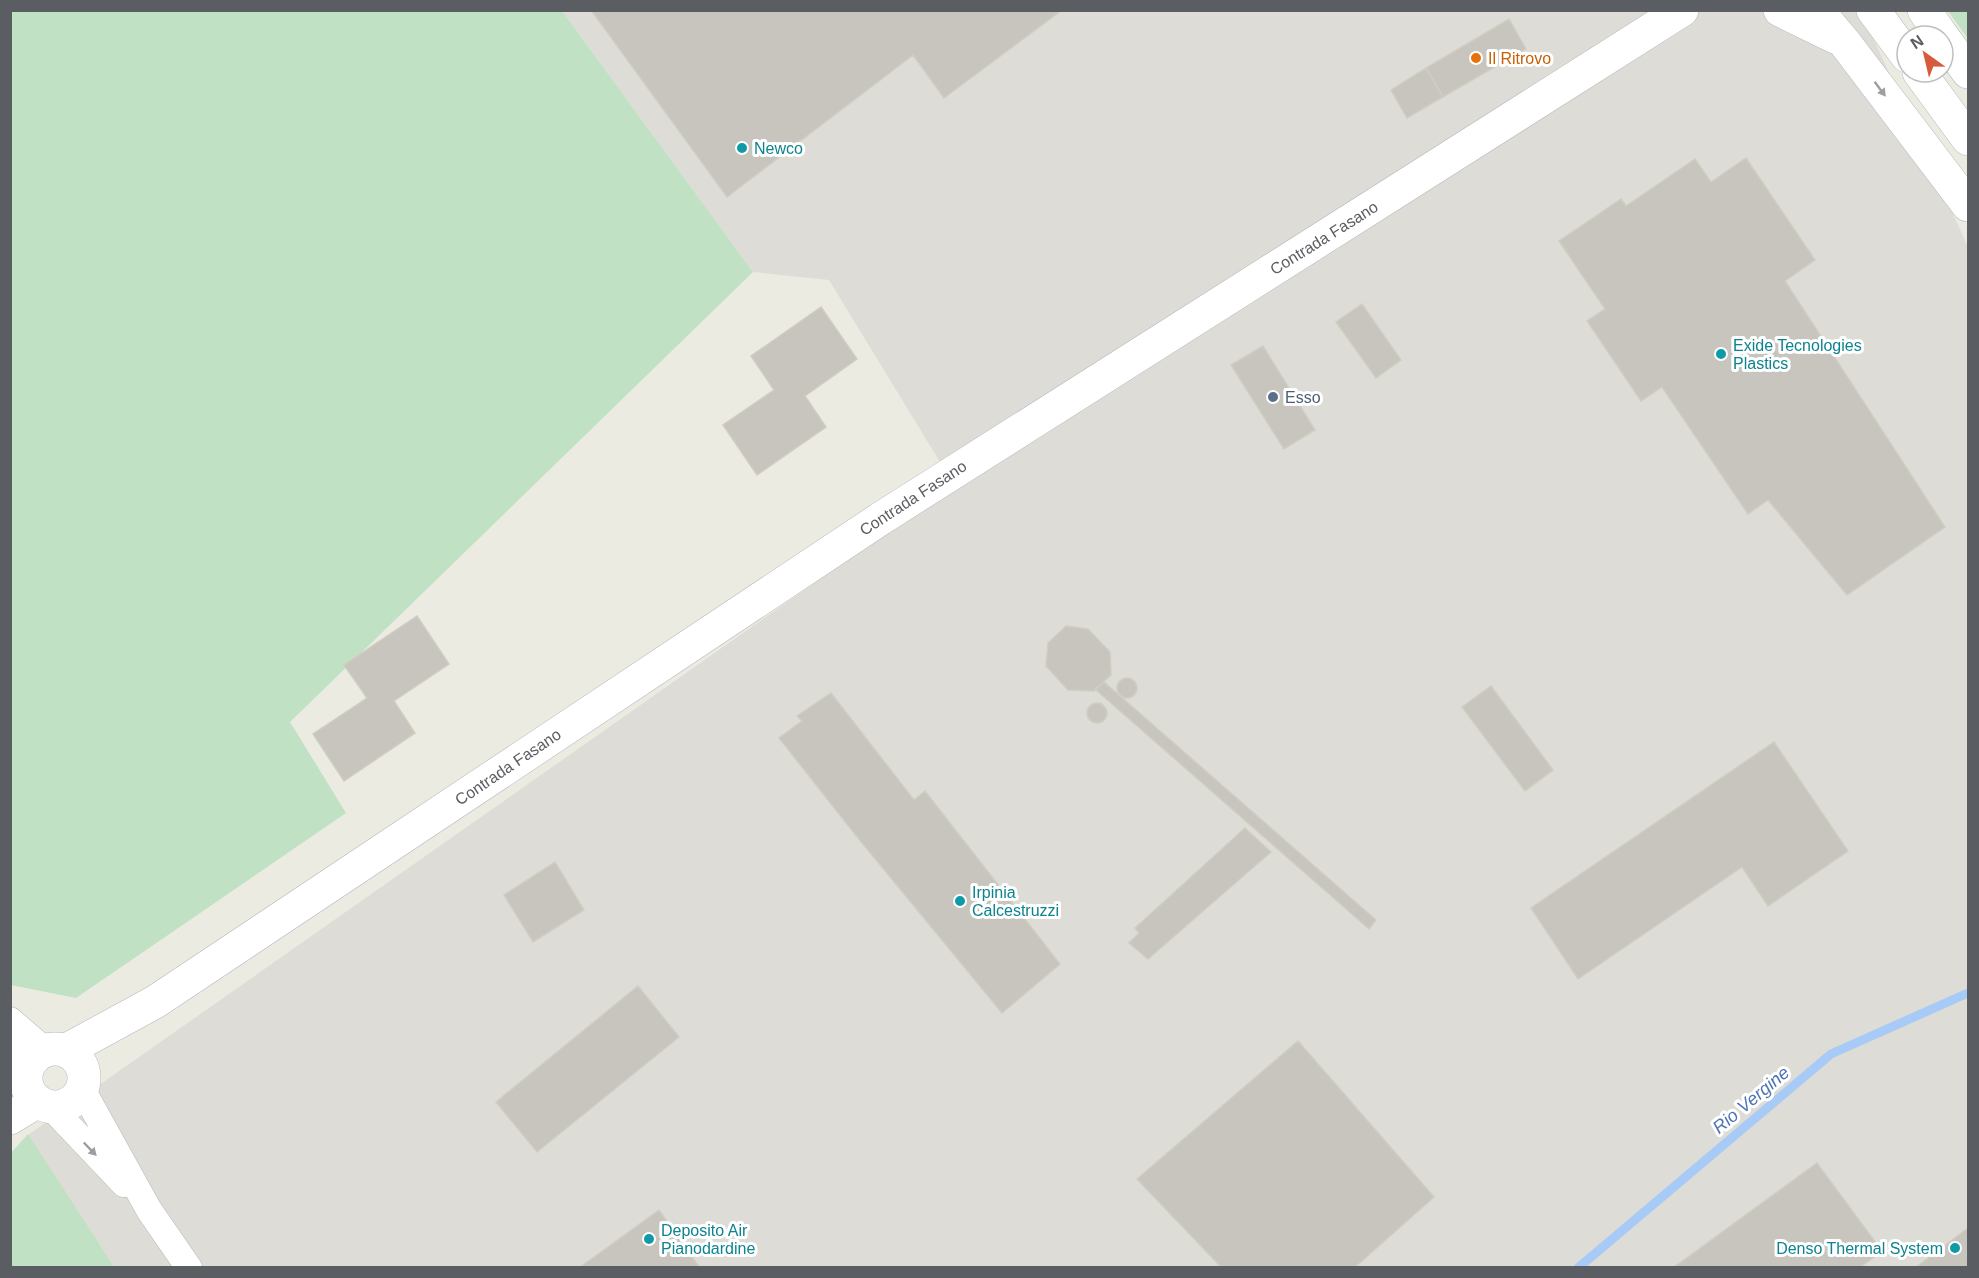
<svg xmlns="http://www.w3.org/2000/svg" width="1979" height="1278" font-family="Arial,sans-serif">
  <rect width="100%" height="100%" fill="#ecebe2"/>
  <path fill="#dddcd6" d="M562 11H1861L1968 247V1267H113L28 1135 954 485 829 280 753 272Z"/>
  <path fill="#c0e1c4" d="M10 11H562L753 272 290 722 346 813 76 998 11 985Z
    M1948 11H1968V39Z
    M28 1134 114 1267H11V1153Z"/>
  <g fill="none" stroke-linecap="round" stroke-linejoin="round">
    <path stroke="#a7cbf6" stroke-width="9" d="M1578 1268 1831 1054 1968 993"/>
  </g>
  <path fill="#c7c5be" stroke="#d0cdc1" stroke-width="1.5" d="M591 10H1062L944 98 913 55 727 197Z
    M1509 19 1526 49 1443 97 1426 68Z
    M1426 68 1443 97 1407 118 1391 90Z
    M1746 158 1815 260 1785 281 1945 527 1847 595 1768 500 1748 514 1662 387 1641 401 1587 321 1605 309 1559 241 1621 199 1626 206 1695 159 1711 182Z
    M1362 304 1401 360 1376 378 1336 322Z
    M821 307 857 359 805 396 826 427 757 475 723 425 774 390 751 356Z
    M1263 346 1315 430 1284 449 1231 365Z
    M417 616 449 664 394 701 415 733 344 781 313 734 367 698 344 665Z
    M1066 626 1088 629 1110 652 1111 675 1094 691 1068 690 1046 666 1048 643Z
    M1117 688a10 10 0 1 1 20 0a10 10 0 1 1-20 0Z
    M1104 682 1376 920 1369 929 1095 689Z
    M1491 686 1553 770 1525 791 1462 707Z
    M831 693 914 800 925 791 1060 964 1002 1013 858 838 779 738 802 721 797 716Z
    M1087 713a10 10 0 1 1 20 0a10 10 0 1 1-20 0Z
    M1774 742 1848 851 1768 906 1742 867 1578 979 1531 908Z
    M1245 828 1271 852 1148 959 1129 943 1139 933 1135 928Z
    M555 862 584 910 533 942 504 895Z
    M638 986 679 1037 537 1152 496 1102Z
    M1298 1041 1434 1197 1354 1268H1222L1137 1179Z
    M1817 1163 1882 1251 1859 1268H1673Z
    M659 1210 700 1268H579Z
    M1968 1228V1268H1915Z"/>
  <g fill="none" stroke-linecap="round" stroke-linejoin="round">
    <g stroke="#b4b7bb" stroke-width="27">
      <path id="street" d="M10 1020 46 1051
        M10 1047 28 1071
        M82 1089 149 1210 189 1268
        M50 1106 124 1184"/>
    </g>
    <g stroke="#b6b7bd" stroke-width="34">
      <path id="secondary" d="M1780 10 1835 37
        M1817 10 1845 43 1968 205
        M1873 10 1907 56
        M1924 10 1942 36
        M1943 37 1968 72
        M1919 72 1968 139
        M26 1078a29 29 0 1 1 58 0a29 29 0 1 1-58 0Z
        M65 1051 155 1002 880 519 1682 10
        M10 1118 38 1101"/>
    </g>
    <use href="#street" stroke="#fff" stroke-width="26"/>
    <use href="#secondary" stroke="#fff" stroke-width="33"/>
  </g>
  <defs><path id="oneway-solid" d="M-6-.8H1V-3.2L6.5 0L1 3.2V.8H-6Z" transform="scale(1.5)"/></defs>
  <g fill="#9c9ea0">
    <use href="#oneway-solid" transform="translate(1880 89) rotate(53)"/>
    <use href="#oneway-solid" transform="translate(90 1149) rotate(46)"/>
  </g>
  <circle fill="#e8710a" stroke="#fff" stroke-width="2" cx="1476" cy="58" r="6"/>
  <g fill="#0f9aa8" stroke="#fff" stroke-width="2">
    <circle cx="742" cy="148" r="6"/>
    <circle cx="1721" cy="354" r="6"/>
    <circle cx="960" cy="901" r="6"/>
    <circle cx="649" cy="1239" r="6"/>
    <circle cx="1955" cy="1248" r="6"/>
  </g>
  <circle fill="#5c6f8a" stroke="#fff" stroke-width="2" cx="1273" cy="397" r="6"/>
  <g text-anchor="middle" dominant-baseline="central" stroke-width="6" stroke-linejoin="round" paint-order="stroke">
    <g font-size="16" fill="#c56008" stroke="#fff" text-anchor="start">
      <text x="1488" y="58">Il Ritrovo</text>
    </g>
    <g font-size="16" fill="#0d838f" stroke="#fff" text-anchor="start">
      <text x="754" y="148">Newco</text>
      <text x="1733" y="345">Exide Tecnologies<tspan x="1733" dy="18">Plastics</tspan></text>
      <text x="972" y="892">Irpinia<tspan x="972" dy="18">Calcestruzzi</tspan></text>
      <text x="661" y="1230">Deposito Air<tspan x="661" dy="18">Pianodardine</tspan></text>
      <text x="1943" y="1248" text-anchor="end">Denso Thermal System</text>
    </g>
    <g font-size="16" fill="#5a5d61" stroke="#fff">
      <text transform="translate(1324 238) rotate(-32)">Contrada Fasano</text>
      <text transform="translate(913 498) rotate(-33)">Contrada Fasano</text>
      <text transform="translate(508 767) rotate(-34)">Contrada Fasano</text>
    </g>
    <g font-size="16" fill="#4e5e75" stroke="#fff" text-anchor="start">
      <text x="1285" y="397">Esso</text>
    </g>
    <g font-size="18" font-style="italic" fill="#4d74b7" stroke="#fff">
      <text transform="translate(1751 1100) rotate(-40)">Rio Vergine</text>
    </g>
  </g>
  <rect width="1979" height="1278" fill="none" stroke="#5a5d61" stroke-width="24"/>
  <g transform="translate(1925 54) rotate(326)"><circle r="28" fill="#ffffff" stroke="#bdbec0" stroke-width="1.5"/>
  <path d="M0-4.5L10 22L0 15L-10 22Z" fill="#d85a3c"/>
  <text y="-9" font-size="16" font-weight="bold" text-anchor="middle" fill="#5a5d61">N</text>
  </g>
</svg>
